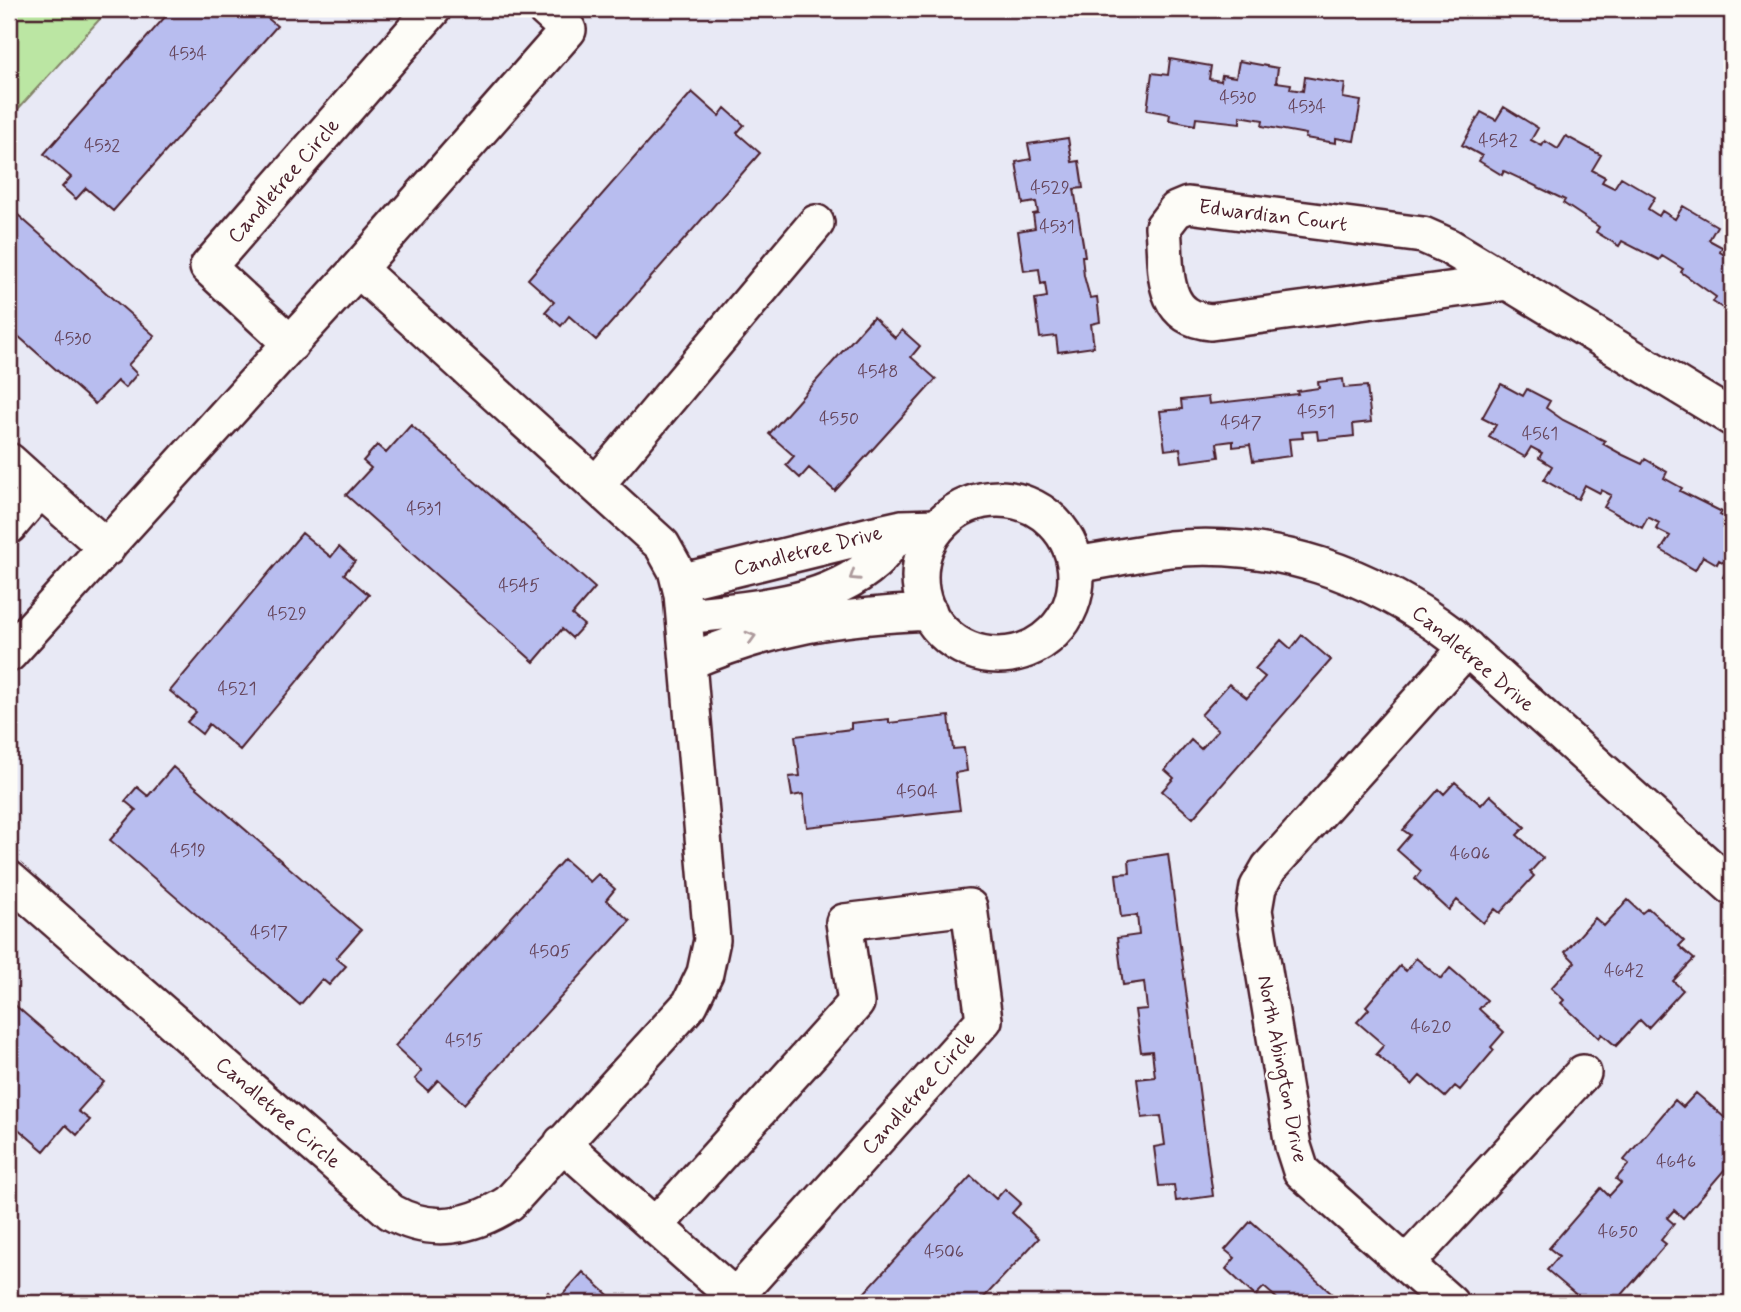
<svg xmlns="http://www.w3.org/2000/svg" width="1741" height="1312" font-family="Mynerve,sans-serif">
  <rect width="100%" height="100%" fill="#e8e9f5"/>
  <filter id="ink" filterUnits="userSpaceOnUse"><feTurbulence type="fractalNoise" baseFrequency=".0143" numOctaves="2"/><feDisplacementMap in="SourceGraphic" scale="14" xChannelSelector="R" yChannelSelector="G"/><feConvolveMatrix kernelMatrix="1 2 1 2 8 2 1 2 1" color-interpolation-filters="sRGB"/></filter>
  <g filter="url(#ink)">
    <path fill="#bbe6a3" stroke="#828267" stroke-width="2" d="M9 9H109L9 119Z"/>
    <path fill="#b8bdef" stroke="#4a1f2b" stroke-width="2" d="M172 9H257L277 26 113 211 86 188 76 199 62 187 71 177 44 154Z
      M1170 59 1211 66 1209 79 1221 81 1222 75 1236 77 1239 61 1278 68 1276 82 1291 84 1290 89 1303 91 1305 77 1345 84 1343 98 1361 101 1354 141 1336 138V143L1305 138 1306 134 1262 126 1263 120 1240 116V123L1196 118 1195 125 1169 120 1170 114 1147 110 1152 73 1168 75Z
      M692 92 719 116 725 108 744 125 737 133 760 153 596 340 569 316 561 326 545 312 554 302 528 279Z
      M1504 107 1538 128 1531 140 1542 146 1545 141 1558 149 1566 136 1601 155 1592 170 1605 177 1602 182 1614 188 1621 177 1655 197 1648 209 1659 216 1662 211 1675 219 1683 206 1717 226 1709 240 1722 247 1720 252 1731 259 1732 256V314L1713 302 1716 297 1681 272 1683 269 1662 256 1659 260 1622 241 1619 246 1596 232 1599 227 1563 203 1565 200 1504 171 1502 175 1479 161 1482 156 1462 145 1481 112 1496 120Z
      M1068 138 1072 162 1079 161 1083 188 1074 189 1085 256H1082L1084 276 1090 298 1097 297 1100 322 1091 324 1094 347 1058 352 1056 336 1040 338 1035 299 1047 297 1045 283 1041 284 1039 269 1024 271 1018 231 1035 228 1033 214 1038 213 1036 202 1023 204 1016 162 1031 159 1028 144Z
      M9 207 155 336 128 365 137 374 125 388 117 381 95 404 9 328Z
      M873 317 895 338 902 330 920 346 911 357 936 379 835 491 809 468 800 478 786 465 794 456 769 434Z
      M1343 379 1344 388 1367 386 1371 422 1353 424 1354 436 1318 440 1317 431 1302 432 1303 438 1289 439 1291 456 1253 461 1250 445 1233 447V441L1217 443 1219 457 1182 462 1180 448 1165 450 1160 411 1182 409 1181 400 1208 397 1209 404 1298 394 1297 391 1319 388 1318 382Z
      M1501 384 1523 396 1527 389 1550 401 1546 408 1563 420 1605 441 1603 444 1623 455 1642 464 1645 459 1667 472 1664 478 1682 488 1680 491 1722 512 1720 515 1732 521V582L1723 577 1729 566 1719 560 1717 564 1703 556 1695 570 1661 550 1670 536 1656 529 1659 523 1648 517 1642 528 1604 507 1611 495 1601 490 1600 493 1585 485 1578 499 1544 480 1552 466 1539 458 1542 453 1531 447 1525 457 1489 437 1496 425 1482 418Z
      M411 425 595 588 572 615 584 625 572 638 562 629 534 662 346 495 371 468 363 461 377 445 386 453Z
      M302 533 331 557 339 547 355 561 344 574 369 595 240 750 209 724 202 734 187 722 196 712 170 691Z
      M1302 635 1331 660 1193 818 1162 791 1174 778 1165 770 1191 740 1201 749 1218 730 1201 715 1229 684 1247 698 1265 677 1255 669 1281 640 1291 649Z
      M949 716 953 749 964 748 967 771 955 773 960 810 807 827 803 794 792 796 789 777 800 776 795 736 851 729V723L889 719V723Z
      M173 767 361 930 336 958 346 966 329 985 322 979 300 1005 110 840 136 810 125 801 137 787 148 796Z
      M1455 782 1481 805 1490 795 1525 827 1517 835 1543 858 1530 872 1534 876 1500 913 1495 909 1483 923 1457 900 1449 910 1415 879 1421 871 1397 850 1410 835 1403 830 1439 789 1444 794Z
      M1168 854 1213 1196 1176 1201 1174 1185 1159 1186 1154 1147 1165 1145 1161 1116 1142 1118 1137 1079 1155 1077 1152 1051 1141 1052 1135 1010 1147 1009 1144 982 1123 985 1117 938 1139 935 1137 915 1121 917 1116 874 1130 873 1129 860Z
      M564 859 590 882 598 874 615 889 606 900 630 921 464 1104 438 1080 428 1091 415 1079 422 1071 395 1046Z
      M1628 900 1642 913 1648 908 1684 941 1679 946 1694 959 1673 981 1683 990 1648 1028 1640 1020 1616 1046 1602 1034 1599 1038 1561 1003 1564 1000 1551 988 1575 962 1565 952 1595 918 1604 926Z
      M1416 958 1441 979 1450 968 1487 1000 1479 1009 1504 1032 1491 1047 1494 1050 1460 1090 1455 1086 1445 1097 1420 1076 1412 1085 1376 1054 1384 1045 1357 1022 1369 1009 1366 1006 1400 966 1406 971Z
      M9 1000 104 1082 78 1111 90 1120 77 1135 66 1125 44 1151 9 1121Z
      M1696 1093 1732 1124V1161L1683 1218 1674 1210 1667 1218 1674 1224 1661 1240 1666 1244 1615 1303 1603 1297 1598 1303H1586L1547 1270 1559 1256 1549 1248 1601 1188 1609 1196 1621 1183 1616 1179 1629 1164 1624 1160 1675 1100 1683 1107Z
      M971 1176 996 1199 1005 1189 1021 1203 1012 1213 1039 1238 979 1303H855Z
      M1251 1221 1342 1303H1282L1264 1287 1255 1296 1226 1269 1235 1258 1225 1250Z
      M583 1272 617 1303H538L548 1292 557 1301Z"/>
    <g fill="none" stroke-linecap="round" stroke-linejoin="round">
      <g stroke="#4a1f2b" stroke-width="40">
        <path id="street" d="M1188 205 1423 235 1448 246 1508 282 1211 322C1159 318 1167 268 1163 227L1176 210Z
          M1508 282 1732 418
          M291 344 208 267 433 9
          M9 461 40 489 9 526
          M596 485 816 223
          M40 489 107 548
          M920 577a78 78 0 1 1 156 0a78 78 0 1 1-156 0Z
          M1075 565C1107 560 1139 553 1170 549 1274 539 1372 574 1453 636L1732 887
          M680 582 875 534 902 528 937 527
          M684 616C748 609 824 607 875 562 885 553 893 539 902 528
          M9 654 358 269 568 30 545 9
          M688 662C771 626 839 616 929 612
          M9 879 391 1212C431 1235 472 1227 509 1203L690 1004 705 973 712 940 682 594 676 570 662 545 358 269
          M969 907 984 1020 735 1297 655 1226 856 1003 844 922Z
          M562 1143 655 1226
          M1406 1264 1583 1073
          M1450 1303 1301 1171 1293 1146 1254 910 1258 887 1269 868 1467 648"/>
      </g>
      <use href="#street" stroke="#fdfcf7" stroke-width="35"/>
    </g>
    <defs><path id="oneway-chevron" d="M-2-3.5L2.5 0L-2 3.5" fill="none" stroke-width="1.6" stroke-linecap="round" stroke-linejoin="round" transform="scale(1.75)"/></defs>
    <g stroke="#ac999b">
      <use href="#oneway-chevron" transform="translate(854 576) rotate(147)"/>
      <use href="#oneway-chevron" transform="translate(751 637) rotate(-16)"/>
    </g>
  </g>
  <g text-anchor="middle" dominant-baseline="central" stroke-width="5" stroke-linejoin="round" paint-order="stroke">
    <g font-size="18" fill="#66465c">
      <text x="188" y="54">4534</text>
      <text x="1238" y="98">4530</text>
      <text x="1307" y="107">4534</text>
      <text x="1498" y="141">4542</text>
      <text x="102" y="146">4532</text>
      <text x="1050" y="188">4529</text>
      <text x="1057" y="227">4531</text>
      <text x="73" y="339">4530</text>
      <text x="878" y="372">4548</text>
      <text x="1316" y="412">4551</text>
      <text x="839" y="419">4550</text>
      <text x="1241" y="423">4547</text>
      <text x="1540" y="434">4561</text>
      <text x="424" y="509">4531</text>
      <text x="519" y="586">4545</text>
      <text x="287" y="614">4529</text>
      <text x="237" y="689">4521</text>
      <text x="917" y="792">4504</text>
      <text x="188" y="851">4519</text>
      <text x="1470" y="854">4606</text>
      <text x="269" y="933">4517</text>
      <text x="550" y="952">4505</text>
      <text x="1624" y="971">4642</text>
      <text x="1431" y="1027">4620</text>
      <text x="464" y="1041">4515</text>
      <text x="1676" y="1162">4646</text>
      <text x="1618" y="1232">4650</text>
      <text x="944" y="1252">4506</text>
    </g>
    <g font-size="21" fill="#4a1f2b" stroke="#fdfcf7">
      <text transform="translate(284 181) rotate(-49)">Candletree Circle</text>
      <text transform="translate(1273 216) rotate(7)">Edwardian Court</text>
      <text transform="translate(808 551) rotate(-14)">Candletree Drive</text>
      <text transform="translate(1473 659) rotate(40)">Candletree Drive</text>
      <text transform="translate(1282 1069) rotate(79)">North Abington Drive</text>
      <text transform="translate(919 1093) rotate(-48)">Candletree Circle</text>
      <text transform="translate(278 1113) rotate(41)">Candletree Circle</text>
    </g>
  </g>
  <rect width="1741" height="1312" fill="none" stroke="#fdfcf7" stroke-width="35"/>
  <rect x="18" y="18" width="1706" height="1277" fill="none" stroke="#4a1f2b" stroke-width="2.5" filter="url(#ink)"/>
</svg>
